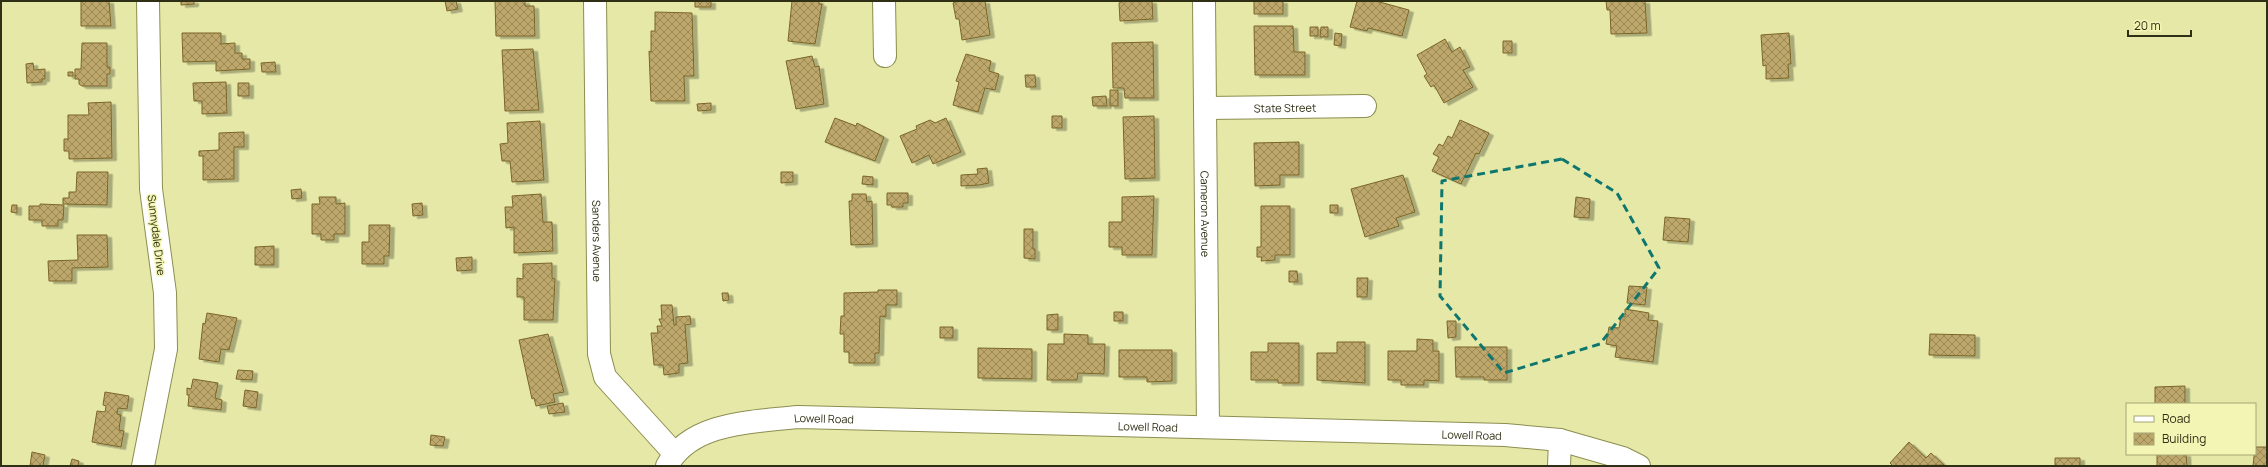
<svg xmlns="http://www.w3.org/2000/svg" width="2268" height="467" font-family="Manrope,sans-serif">
  <defs>
    <pattern id="building-cross-hatch" width="8" height="8" patternUnits="userSpaceOnUse"><rect width="8" height="8" fill="#bda76a"/><path d="M0 0l8 8M0 8l8-8" fill="none" stroke="#9a8856"/></pattern>
    <filter id="shadow"><feDropShadow dx="4.5" dy="2.5" stdDeviation="0" flood-color="#0004"/></filter>
  </defs>
  <rect width="100%" height="100%" fill="#e5e8a7"/>
  <path fill="url(#building-cross-hatch)" stroke="#7a6528" filter="url(#shadow)" d="M81 1H109L111 26H81Z
    M181 1H194V4L181 5Z
    M445 1H456L458 9 447 11Z
    M495 1H525V6H534L535 36H496Z
    M695 1H711V7H695Z
    M792 1H819V4H822L815 44 788 41Z
    M958 1H985L990 35 962 40 959 19H956L953 3Z
    M1123 1H1152L1153 19 1120 21 1119 3Z
    M1254 1H1283V14H1254Z
    M1357 1H1376L1409 10 1402 36 1368 28 1367 31 1350 27Z
    M1606 1H1645L1647 33 1611 34 1610 10H1607Z
    M655 12 692 13 694 76H684L685 101H651L649 51 651 52V31H655Z
    M1254 26H1293L1294 52H1305V75H1255Z
    M1310 27H1318V36H1310Z
    M1321 27H1328V37H1320Z
    M182 33H221V44L235 43V53H242V59H250V69L216 71V61L183 62Z
    M1335 33 1342 34 1341 46 1334 45Z
    M1789 33 1791 64H1788L1789 78 1766 79V65L1763 66 1761 35Z
    M1445 39 1452 52 1460 47 1470 67 1463 70 1473 87 1444 103 1434 85 1431 87 1424 76 1427 74 1417 55Z
    M1503 41H1512V53H1503Z
    M1153 42 1154 98H1125L1124 88H1113L1112 43Z
    M82 43H107V67H110V74H107V86H82L79 84V79H75V69H81Z
    M533 49 539 110 505 111 502 50Z
    M966 54 991 61 989 71 999 74 995 90 985 88 978 112 953 105 959 82 956 81Z
    M812 56 815 67 819 66 824 104 796 109 786 61Z
    M275 62 276 72H262L261 63Z
    M33 63 34 70 45 69V79H42V82L27 83 26 64Z
    M68 72H73V76H68Z
    M1025 75H1035L1036 87H1026Z
    M226 82 227 113 202 114V101H194L193 83Z
    M238 83H249V96H238Z
    M1110 90H1118V106H1110Z
    M1106 96 1107 106H1093L1092 97Z
    M111 102 112 158 69 159V151H64V139H68V115H89L88 103Z
    M711 103V110L698 111 697 104Z
    M1052 116H1062V128H1052Z
    M1154 116 1155 178 1125 179 1123 117Z
    M835 118 856 126 857 123 884 137 875 161 825 142Z
    M946 118 961 152 933 164 929 155 912 163 900 136 917 129 916 126 930 120 935 123Z
    M1460 120 1489 133 1479 154 1476 153 1461 184 1432 171 1439 157 1433 154 1439 144 1443 146 1448 136 1452 138Z
    M540 121 544 180 512 182 510 161H502L500 144 508 143 507 123Z
    M244 132V147H234V179L203 180V156H199V151L219 150V133Z
    M1299 142V175H1280V185L1255 186 1254 143Z
    M987 168 989 183 979 185 961 186V175L978 174 977 169Z
    M77 172H108L107 205 63 204V198H69V192H76Z
    M781 172H793V182L781 183Z
    M1403 175 1415 212 1396 218 1399 226 1365 237 1351 189Z
    M863 176 873 177V185L862 184Z
    M301 189 302 198 292 199 291 190Z
    M887 193H908V203H903V207H892L891 205H887Z
    M541 194 543 222H552L553 251 514 253V227L506 228 505 207H513L512 196Z
    M852 194H866L867 202 872 201 873 244 851 245 849 201H852Z
    M1154 196 1152 255H1122V247H1109V222H1122V197Z
    M319 197H336V204L345 203V234H334V240H321V234H312V204H320Z
    M1576 197 1590 199 1589 218 1574 217Z
    M422 203 423 215 413 216 412 204Z
    M40 204 64 205 63 220H58V226H42V220H29V206H40Z
    M12 205H17V213L11 212Z
    M1330 205H1338V213H1330Z
    M1261 206H1290V255H1275V260L1261 261 1262 257H1257V247H1261Z
    M1665 217 1690 219 1688 242 1663 240Z
    M369 225H390L389 256H384V264H362V242H369Z
    M1024 229H1033V249H1035V259L1024 258Z
    M77 235H107L108 267 72 268V281H49L48 261 78 260Z
    M274 246V265H255V247Z
    M472 257V270L457 271 456 258Z
    M552 263V278L555 279 553 320H524V297H517V278L523 279V264Z
    M1289 271H1297L1298 282H1289Z
    M1357 278H1368L1367 297H1357Z
    M1629 286 1647 287 1645 305 1627 303Z
    M878 290H897V305H886V317L880 316 879 353H875V363H849V352H844V334H840L841 316H844V293L878 292Z
    M722 293H728L729 300 723 301Z
    M661 305H672L674 325H676V317L690 316 691 324 685 325 688 363 679 364V373L664 375 663 365H654L651 333H658L657 326H662L659 319H662Z
    M1625 309 1649 313 1648 320 1658 321 1653 362 1615 357 1617 346 1606 344 1609 327 1619 328 1621 316 1625 317Z
    M1114 312H1123V321H1114Z
    M207 313 237 318 229 350 221 349 219 362 199 359 203 323 205 324Z
    M1058 314V330H1047V315Z
    M1447 321H1456V337L1448 338Z
    M940 327H953V338H940Z
    M548 334 564 392 553 394 555 402 536 406 534 398 532 399 519 340Z
    M1064 334 1088 335V344H1105L1104 374 1078 373 1077 380H1047L1048 344H1064Z
    M1930 334 1975 335V356L1929 355Z
    M1417 339 1433 340V351H1439V381L1424 380V385H1401V380H1388V351H1417Z
    M1337 342H1365V383L1317 380V353H1337Z
    M1268 343H1299V383H1278V380H1251V352H1268Z
    M1455 347H1507V380H1484V377H1456Z
    M978 348 1032 349V379L978 378Z
    M1119 350H1172V381L1147 382V377H1119Z
    M238 370 253 371 252 380 236 379Z
    M193 379 218 383 215 398 222 400 221 410 188 406 189 395H187V388L191 389Z
    M2185 386V404H2155V387Z
    M245 390 258 392 256 408 243 406Z
    M105 392 129 396 127 409 118 408 117 414 121 415 119 430 124 431 121 447 92 442 97 411 105 412 106 406 103 405Z
    M563 403 565 412 549 414 547 406Z
    M431 435 445 437 443 446 430 445Z
    M1909 442 1926 458 1931 453 1944 465 1893 466 1890 463Z
    M2255 447H2267V466H2253Z
    M32 452 45 455 43 466H30Z
    M2157 454H2186L2187 466H2157Z
    M2055 458H2080V466H2055Z
    M72 459 79 461 78 466H70Z"/>
  <g fill="none" stroke-linecap="round" stroke-linejoin="round">
    <g stroke="#8c8e50" stroke-width="24">
      <g id="minor">
        <path id="s1" d="M595 1 599 354 605 377 674 453"/>
        <path d="M884 1 885 56"/>
        <path id="s2" d="M1204 1 1208 426"/>
        <path id="s3" d="M1205 108 1365 106"/>
        <path d="M143 466 166 349 165 293 151 189 148 1"/>
        <path id="s4" d="M667 466C691 421 754 422 798 417L1505 435 1560 440 1623 458 1639 466"/>
        <path d="M1559 466 1560 440"/>
      </g>
    </g>
    <use href="#minor" stroke="#fff" stroke-width="22"/>
  </g>
  <path fill="none" stroke="#0f766e" stroke-width="3" stroke-dasharray="8 5" stroke-linejoin="round" d="M1562 159 1617 193 1659 268 1600 344 1504 373 1440 296 1442 181Z"/>
  <g text-anchor="middle" dominant-baseline="central" stroke-width="3" stroke-linejoin="round" paint-order="stroke">
    <g font-size="11" fill="#2f2f15" stroke="#f3f5b4">
      <text stroke="none"><textPath href="#s3" startOffset="80">State Street</textPath></text>
      <text stroke="none"><textPath href="#s2" startOffset="213">Cameron Avenue</textPath></text>
      <text transform="translate(157 235) rotate(83)">Sunnydale Drive</text>
      <text stroke="none"><textPath href="#s1" startOffset="240">Sanders Avenue</textPath></text>
      <text stroke="none"><textPath href="#s4" startOffset="172">Lowell Road</textPath></text>
      <text stroke="none"><textPath href="#s4" startOffset="496">Lowell Road</textPath></text>
      <text stroke="none"><textPath href="#s4" startOffset="820">Lowell Road</textPath></text>
    </g>
  </g>
  <rect width="2268" height="467" fill="none" stroke="#2f2f15" stroke-width="4"/>
  <rect x="2126" y="403" width="130" height="52" fill="#f3f5b4" stroke="#a5a674"/>
  <rect x="2134" y="416" width="20" height="6" fill="#ffffff" stroke="#a5a674"/>
  <text x="2162" y="423" font-size="12" fill="#2f2f15">Road</text>
  <rect x="2134" y="433" width="20" height="12" fill="url(#building-cross-hatch)" stroke="#a5a674"/>
  <text x="2162" y="443" font-size="12" fill="#2f2f15">Building</text>
  <path d="M2128 30v6h63v-6" fill="none" stroke="#2f2f15" stroke-width="2"/>
  <text x="2134" y="30" font-size="12" fill="#2f2f15" stroke="#f3f5b4" stroke-width="3" paint-order="stroke">20 m</text>
</svg>
